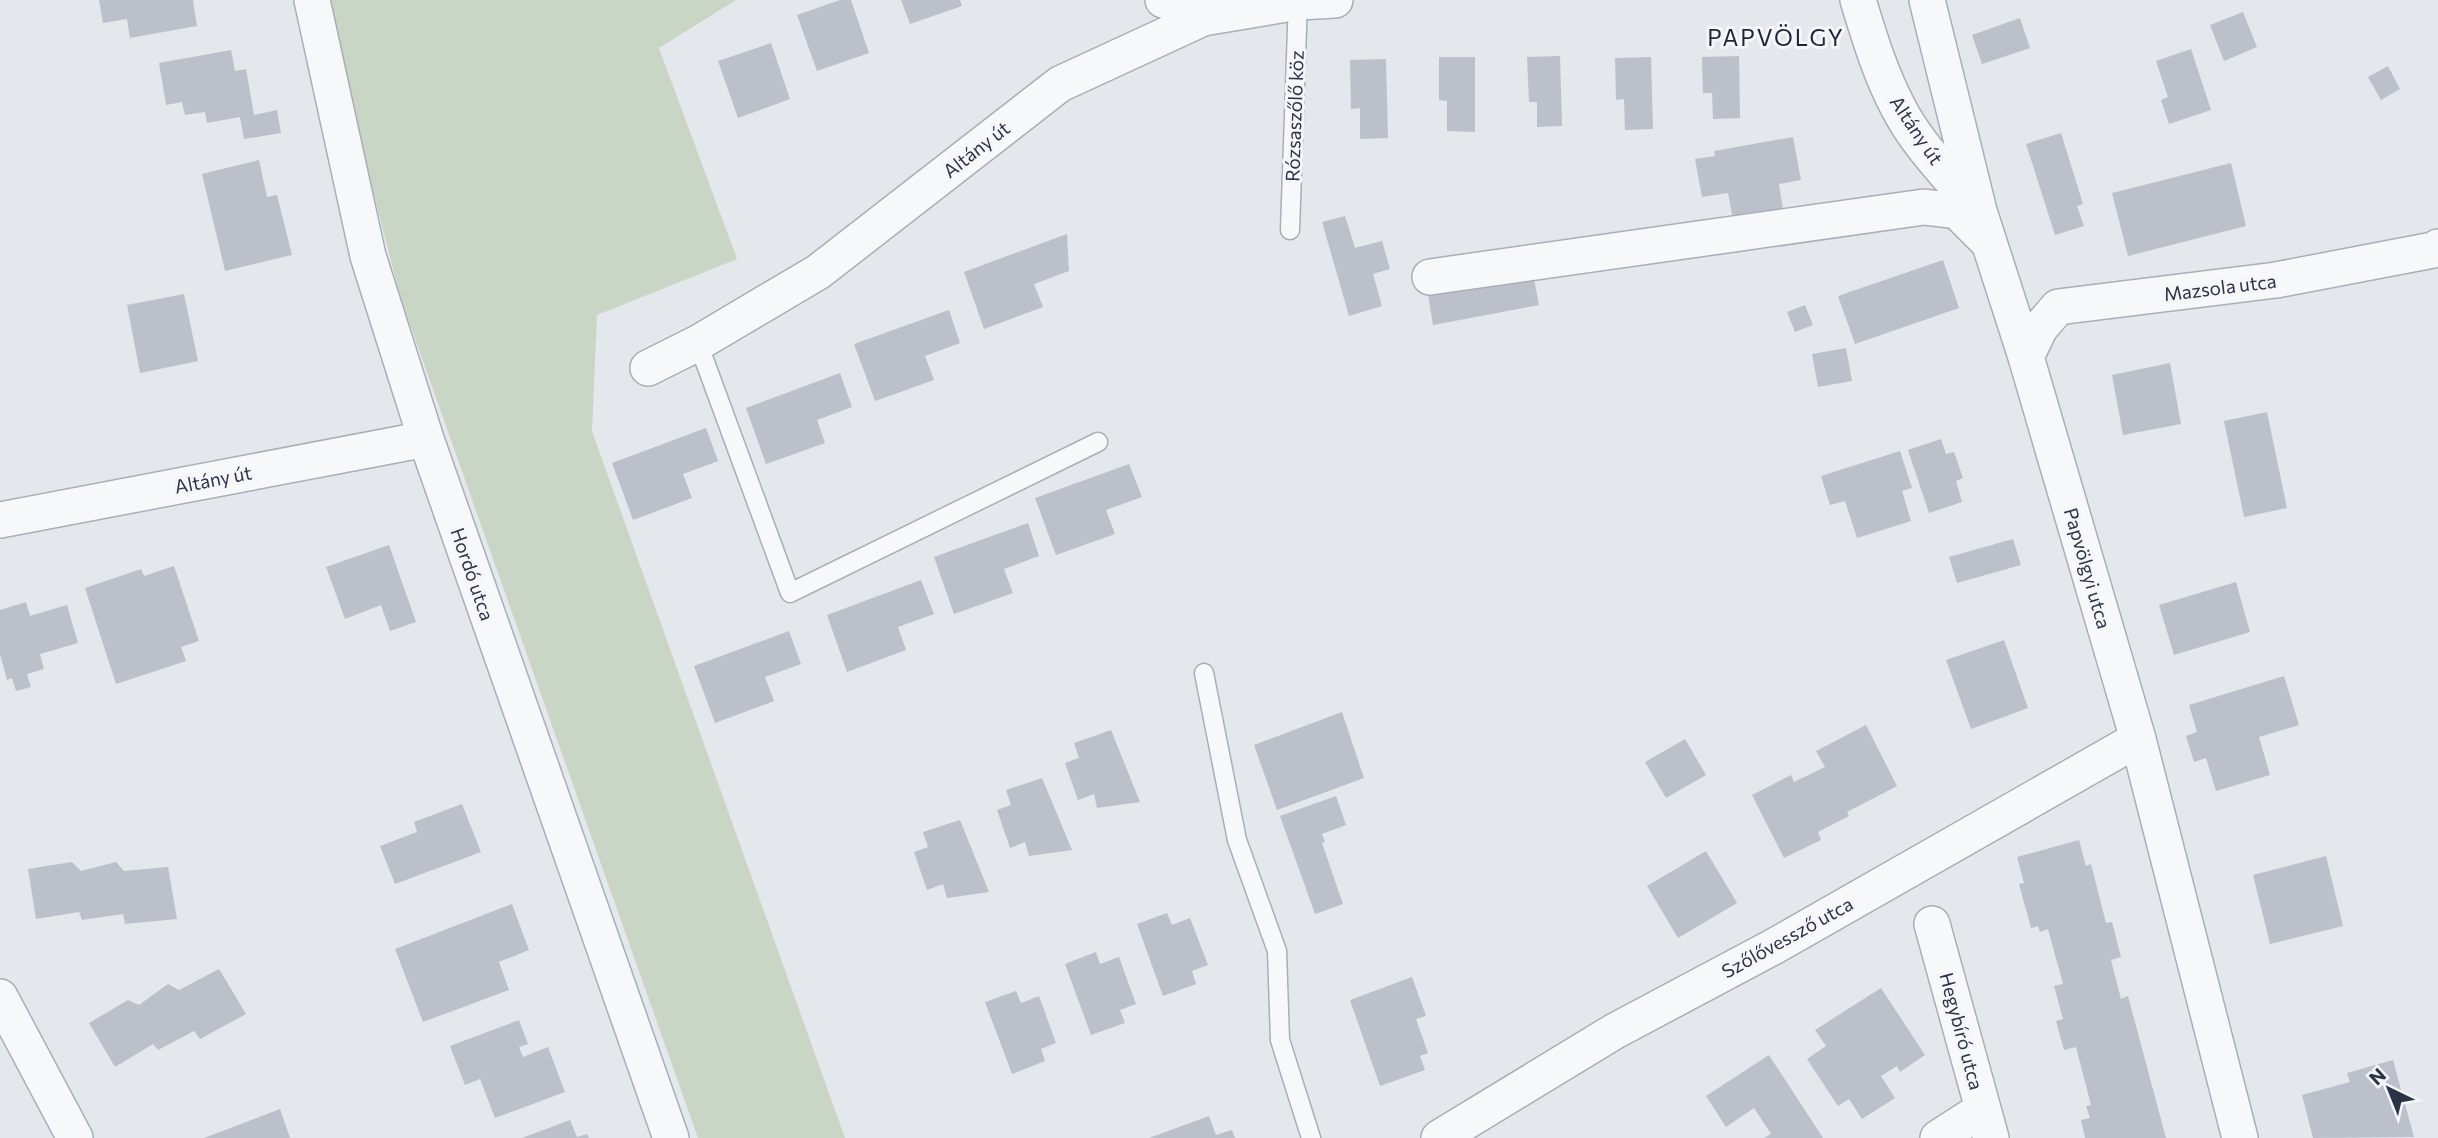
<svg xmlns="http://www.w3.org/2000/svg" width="2438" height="1138" font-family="Commissioner,sans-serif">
  <rect width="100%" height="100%" fill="#e4e7ec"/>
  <path fill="#c9d6c5" d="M324 0H736L659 48 737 259 597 315 592 431 845 1138H698L400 296Z"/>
  <path fill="#bbc0ca" d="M99 0H193L197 26 130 38 127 19 103 23Z
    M840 0H851L869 53 817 71 797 15Z
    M901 0H960L962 6 910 24Z
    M2243 12 2257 47 2224 61 2210 25Z
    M2020 18 2030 48 1982 64 1972 35Z
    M771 43 790 99 738 118 718 61Z
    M2191 49 2211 110 2169 124 2161 100 2168 97 2156 61Z
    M231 50 235 71 246 69 254 115 277 110 281 133 244 139 240 117 207 123 205 112 185 115 182 102 166 105 159 63Z
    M1560 56 1562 126 1537 127V102H1529L1527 57Z
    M1739 56 1740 118 1713 119 1712 93H1703L1702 57Z
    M1439 57H1475V132L1447 131V101L1439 100Z
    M1651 57 1653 129 1625 130 1624 99 1616 100 1615 58Z
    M1386 59 1388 138 1360 139V108L1351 109 1350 60Z
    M2388 66 2400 89 2381 100 2368 77Z
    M2061 133 2083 204 2077 206 2084 226 2055 235 2026 144Z
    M1793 137 1801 180 1779 184 1783 210 1733 219 1728 193 1702 197 1695 159 1715 156 1714 151Z
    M259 160 267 197 277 195 292 255 225 271 202 174Z
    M2231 163 2246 226 2128 256 2112 193Z
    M1345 216 1355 248 1382 241 1390 269 1373 274 1382 306 1349 316 1322 222Z
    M1067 234 1069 271 1034 284 1043 307 984 329 964 272Z
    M1943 260 1959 308 1855 344 1838 296Z
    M1533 274 1539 305 1433 325 1428 294Z
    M184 294 198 361 140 373 127 305Z
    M1805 305 1813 325 1795 332 1787 312Z
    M949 310 960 343 925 356 934 380 875 401 854 344Z
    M1846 348 1852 381 1818 387 1812 354Z
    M2170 363 2181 424 2123 435 2112 375Z
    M840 373 852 407 817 420 825 443 766 464 746 408Z
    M2267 412 2287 508 2244 517 2224 421Z
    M706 428 718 461 683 474 692 498 633 520 612 463Z
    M1941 439 1946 454 1954 452 1963 478 1956 481 1962 502 1929 513 1908 450Z
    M1900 451 1912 488 1902 491 1911 521 1857 538 1845 501 1830 505 1821 476Z
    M1129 464 1142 497 1106 510 1115 534 1056 555 1035 498Z
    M1028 523 1039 556 1004 569 1013 593 954 614 934 557Z
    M2013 539 2021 565 1957 583 1949 557Z
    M389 545 416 622 390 631 381 605 345 619 326 567Z
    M174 566 199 641 181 647 186 661 116 684 85 588 141 569 144 576Z
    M921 580 934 614 898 627 906 650 847 672 827 615Z
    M2236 582 2250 632 2174 655 2159 605Z
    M26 602 30 616 67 605 78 643 40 654 44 669 27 674 31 687 16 691 12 678 7 680 0 654V610Z
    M789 631 801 664 765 677 774 701 715 723 694 666Z
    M2004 640 2028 708 1971 729 1946 660Z
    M2284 676 2299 725 2259 737 2270 775 2216 791 2206 758 2194 762 2186 736 2197 732 2189 705Z
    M1342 712 1364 778 1277 810 1254 745Z
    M1866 725 1897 786 1847 812 1849 816 1818 832 1821 840 1784 858 1752 795 1791 775 1794 782 1825 767 1816 751Z
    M1111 730 1140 802 1097 808 1094 794 1078 800 1065 763 1079 758 1074 743Z
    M1685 739 1706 775 1666 798 1645 762Z
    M1042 778 1072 850 1029 856 1025 842 1010 848 997 810 1011 805 1006 790Z
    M1336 796 1346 825 1322 834 1325 842 1322 843 1343 904 1315 914 1280 816Z
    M462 804 481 852 395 884 380 846 417 832 414 822Z
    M960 820 989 892 947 898 943 884 927 890 914 852 928 847 923 832Z
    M2079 840 2086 866 2091 864 2106 923 2112 922 2121 957 2111 960 2121 999 2128 996 2166 1138H2085L2081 1120 2090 1118 2086 1106 2091 1105 2076 1047 2064 1050 2056 1021 2063 1019 2054 986 2063 984 2048 929 2040 932 2038 926 2031 928 2019 884 2024 883 2017 857Z
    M1706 851 1737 903 1678 938 1647 886Z
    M2326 856 2343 926 2270 944 2253 875Z
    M72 862 81 871 116 862 124 871 168 867 177 919 125 924 123 914 82 920 79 912 36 919 28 869Z
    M512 904 529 950 499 962 509 990 423 1022 395 949Z
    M1167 913 1172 925 1190 918 1208 965 1192 971 1196 984 1163 996 1137 924Z
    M1096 952 1100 964 1119 957 1136 1004 1120 1010 1125 1023 1091 1035 1065 964Z
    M219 969 246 1014 200 1039 194 1031 158 1050 153 1044 115 1067 89 1023 128 1000 139 1005 168 984 179 990Z
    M1412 977 1426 1016 1416 1019 1428 1053 1420 1056 1425 1070 1380 1086 1350 1000Z
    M1881 988 1925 1055 1900 1072 1897 1066 1881 1076 1895 1098 1862 1119 1849 1099 1838 1106 1807 1059 1826 1046 1815 1030Z
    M1016 991 1021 1003 1039 996 1056 1043 1041 1049 1045 1061 1012 1074 985 1002Z
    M519 1020 528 1044 519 1047 523 1057 548 1047 565 1092 495 1118 480 1079 465 1085 450 1046Z
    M1769 1055 1823 1138H1764L1771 1134 1754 1108 1726 1127 1706 1096Z
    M2393 1060 2414 1137 2313 1138 2302 1095 2350 1082 2347 1073Z
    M280 1109 290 1138H204Z
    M1209 1116 1216 1135 1232 1130 1235 1138H1149Z
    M570 1120 577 1137 587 1134 589 1138H522Z"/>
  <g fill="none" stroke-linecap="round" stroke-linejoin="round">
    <g stroke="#a9aeb7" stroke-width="21">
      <path id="lane" d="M1290 230 1298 0
        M698 343 790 593 1098 442
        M1204 673 1237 840 1277 951 1280 1040 1311 1138"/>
    </g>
    <g stroke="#a9aeb7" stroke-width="38">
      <path id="street" d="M312 0 368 256 426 439 671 1138
        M1163 0 1180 5 1203 18
        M1858 0C1869 36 1880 73 1898 107 1916 143 1948 175 1974 206
        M1927 0 1979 211 2026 357 2138 739 2240 1138
        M1430 277 1924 207 1957 211 1988 242
        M2026 357 2040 328 2058 307 2276 280 2433 250 2438 247
        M648 368 698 343 818 272 1060 84 1203 18 1298 2 1335 0
        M0 520 426 439
        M1932 924 1991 1138
        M0 997 75 1138
        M1439 1138 1615 1031 1773 947 2138 739
        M1938 1138 1983 1109"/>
    </g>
    <use href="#lane" stroke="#f7f8fa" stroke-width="18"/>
    <use href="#street" stroke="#f7f8fa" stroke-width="35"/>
  </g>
  <g text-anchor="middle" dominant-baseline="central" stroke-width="6" stroke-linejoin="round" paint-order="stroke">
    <g font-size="19" fill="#2b3445" stroke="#f4f6f9">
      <text transform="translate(1294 116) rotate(-88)">Rózsaszőlő köz</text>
      <text transform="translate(1917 130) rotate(56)">Altány út</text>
      <text transform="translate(976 149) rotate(-38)">Altány út</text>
      <text transform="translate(2220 287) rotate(-7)">Mazsola utca</text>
      <text transform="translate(213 479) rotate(-11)">Altány út</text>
      <text transform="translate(2088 568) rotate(74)">Papvölgyi utca</text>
      <text transform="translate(473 574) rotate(71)">Hordó utca</text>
      <text transform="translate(1787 937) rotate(-29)">Szőlővessző utca</text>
      <text transform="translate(1962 1031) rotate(75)">Hegybíró utca</text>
    </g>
    <g font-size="23" letter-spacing="2" fill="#1d2536" stroke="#f4f6f9">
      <text x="1776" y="37">PAPVÖLGY</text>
    </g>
  </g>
  <g transform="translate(2389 1089) rotate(317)" stroke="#f4f6f9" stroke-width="5" paint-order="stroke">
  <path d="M0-5L12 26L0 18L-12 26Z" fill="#2b3445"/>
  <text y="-10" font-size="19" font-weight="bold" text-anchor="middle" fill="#2b3445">N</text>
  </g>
</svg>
